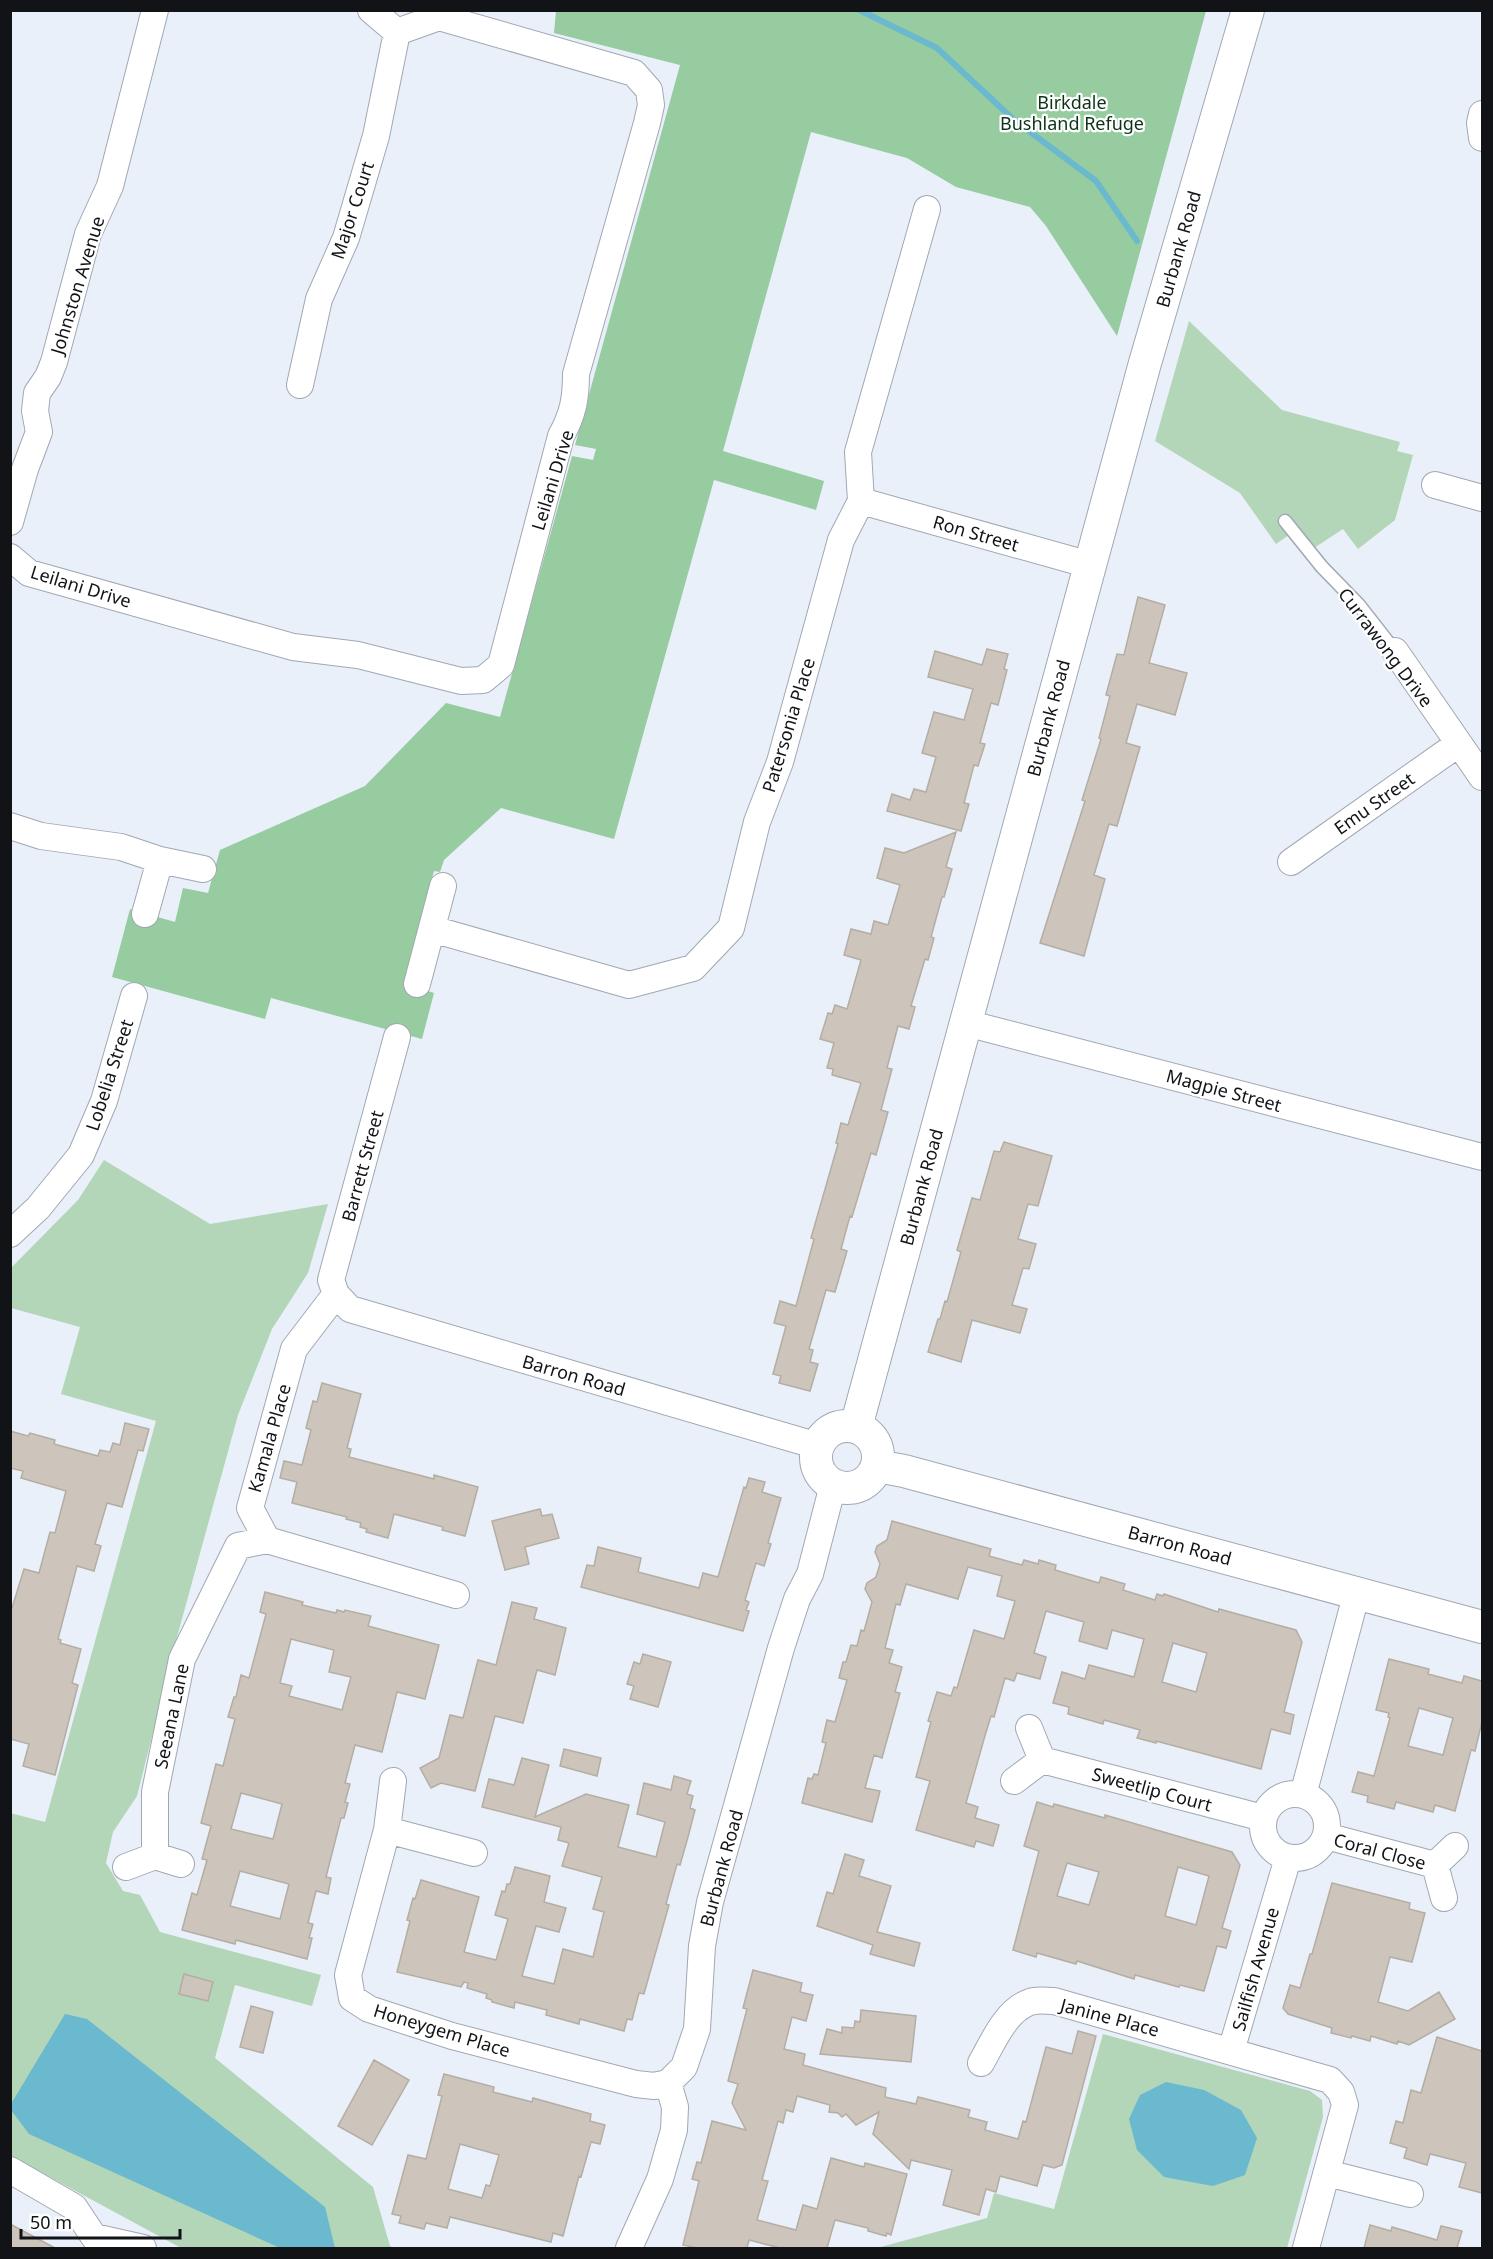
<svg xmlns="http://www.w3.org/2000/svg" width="1493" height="2259" font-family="'Noto Sans',sans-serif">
  <rect width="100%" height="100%" fill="#e9f0fa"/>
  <path fill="#b3d5b8" d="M1189 321 1282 410 1400 442 1397 451 1413 455 1395 520 1358 549 1343 529 1314 548 1299 528 1276 544 1240 493 1155 441Z
    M104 1160 210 1224 328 1204 308 1273 272 1329 238 1415 177 1637 137 1796 113 1832 106 1863 123 1891 140 1895 160 1932 321 1975 312 2006 235 1985 215 2058 373 2187 390 2246 394 2248H181L11 2156 10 1813 45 1822 156 1421 61 1394 80 1327 11 1308V1268L78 1200Z
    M1103 2034 1310 2091 1322 2100 1323 2117 1287 2248H877L987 2218 994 2193 1054 2209Z"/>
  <path fill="#96cca0" d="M556 11H1206L1117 336 1046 226 1030 207 956 187 907 158 811 132 723 451 824 481 816 510 714 480 614 839 501 808 444 860 440 872 434 871 404 983 434 993 422 1039 271 998 265 1019 112 977 130 909 175 922 183 888 208 893 220 850 365 786 446 703 500 717 572 456 593 460 596 449 575 445 680 65 554 33Z"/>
  <path fill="#6ab9cf" d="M65 2014 87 2019 325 2207 335 2248H280L29 2134 11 2110V2104Z
    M1166 2082 1204 2090 1241 2110 1257 2138 1245 2175 1213 2186 1164 2177 1137 2150 1129 2119 1140 2095Z"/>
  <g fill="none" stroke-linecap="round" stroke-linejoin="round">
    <path stroke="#6ab9cf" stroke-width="6" d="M859 10 937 48 1014 120 1096 181 1137 241"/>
  </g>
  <path fill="#cdc5bb" stroke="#b4ada3" stroke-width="1.5" fill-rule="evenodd" d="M1138 597 1165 605 1149 663 1187 673 1175 715 1137 704 1126 743 1140 747 1117 826 1109 824 1094 875 1105 879 1084 956 1040 943 1085 801 1082 800 1101 739 1099 738 1110 696 1106 695 1117 654 1124 655Z
    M987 649 1008 654 1004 669 1007 670 998 705 991 703 980 743 985 744 978 766 974 765 964 803 969 804 961 831 887 811 892 794 910 800 914 789 926 792 936 757 922 753 934 712 964 720 973 689 928 677 935 651 982 665Z
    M956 832 946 867 952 869 944 897H942L931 937 934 938 928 960 925 959 911 1006 915 1007 909 1029 898 1026 887 1068 892 1069 881 1110 888 1112 876 1155 871 1153 852 1217 850 1216 841 1249 847 1251 835 1292 826 1290 809 1349 813 1350 810 1362 818 1364 810 1391 779 1383 781 1376 773 1374 786 1326 774 1323 780 1301 796 1306 814 1239 811 1238 838 1144 836 1143 841 1123 848 1125 861 1083 832 1075 833 1069 827 1068 834 1043 820 1039 828 1013 832 1014 835 1005 847 1009 861 960 844 955 851 929 871 934 874 921 888 925 900 885 877 878 885 848 904 853Z
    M1004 1142 1052 1156 1038 1206 1028 1204 1018 1239 1036 1244 1029 1269 1023 1268 1012 1305 1027 1309 1020 1333 972 1320 961 1362 928 1352 938 1319H940L945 1301 947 1302 961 1252 957 1250 972 1198 980 1200 994 1151 1000 1152Z
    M322 1383 361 1394 347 1448 351 1449 349 1457 434 1479V1475L478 1487 465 1536 442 1530 443 1527 394 1514 388 1538 366 1532 367 1529 360 1527 361 1523 346 1519 347 1517 292 1503 297 1482 280 1478 284 1461 302 1465 311 1430 306 1428 313 1401 317 1402Z
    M125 1423 149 1429 143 1451 138 1450 122 1507 107 1503 95 1544 101 1546 94 1571 77 1566 58 1639 61 1640 60 1643 81 1649 72 1683 78 1685 55 1775 23 1766 29 1744 10 1739V1608H12L24 1569 39 1573 50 1532 55 1533 66 1491 21 1478 23 1471 10 1468V1431L28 1436 30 1433 55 1440 54 1444 98 1456 100 1450 110 1452 113 1443 120 1445Z
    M749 1478 765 1482 762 1492 781 1498 768 1543 771 1544 764 1566 756 1563 745 1600 749 1602 746 1610 749 1611 743 1631 581 1587 587 1565 594 1566 598 1547 641 1558 638 1572 699 1588 703 1573 718 1577 744 1487 746 1488Z
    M540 1509 542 1516 552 1514 559 1538 525 1547 529 1564 505 1570 492 1521Z
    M892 1521 991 1549 989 1556 1022 1565 1024 1560 1038 1564 1039 1560 1056 1565 1055 1570 1099 1583 1101 1577 1125 1584 1123 1590 1155 1600 1157 1594 1163 1596 1164 1594 1218 1612 1219 1609 1296 1630 1302 1642 1284 1712 1294 1715 1290 1734 1271 1729 1261 1769 1156 1741V1743L1137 1738 1140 1730 1104 1720 1103 1724 1068 1714 1069 1707 1053 1703 1062 1672 1085 1679 1089 1665 1134 1677 1144 1639 1112 1630 1107 1649 1079 1641 1084 1622 1046 1611 1034 1653 1046 1657 1040 1679 1017 1673 1014 1681 1005 1678 994 1717 991 1716 984 1739 966 1803 978 1807 975 1818 999 1825 993 1846 976 1841 974 1847 916 1830 930 1781 916 1777 931 1722 928 1721 937 1692 951 1696 954 1687 957 1688 974 1630 1004 1639 1015 1601 997 1596 1002 1576 968 1567 958 1599 906 1584 900 1605 896 1604 885 1648 893 1650 889 1663 902 1667 895 1692 900 1693 882 1758 874 1755 865 1788 880 1791 872 1822 802 1803 808 1778 812 1779 814 1774 818 1775 826 1743 822 1742 827 1720 835 1722 847 1680 839 1678 843 1662H846L851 1645 857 1646 861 1630 864 1631 872 1602 865 1589 867 1583 876 1577 880 1564 875 1552 877 1546 887 1540ZM1173 1643 1207 1653 1196 1692 1162 1682Z
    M265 1592 303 1602 302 1605 336 1613 337 1610 344 1612 345 1610 371 1616 368 1626 439 1645 425 1699 397 1692 382 1752 355 1745 345 1783 350 1784 345 1802 348 1803 344 1818H341L326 1877 331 1878 328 1894 316 1891 308 1923 313 1924 309 1938H312L307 1959 236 1940 235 1944 182 1930 192 1893 197 1895 207 1860 202 1859 211 1826 201 1823 216 1764 223 1766 235 1719 228 1717 234 1697H236L241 1675 249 1678 266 1614 260 1612ZM291 1639 334 1650 329 1672 351 1677 342 1710 289 1696 292 1686 280 1683ZM241 1793 282 1804 273 1839 231 1829ZM240 1871 289 1884 280 1919 230 1906Z
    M512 1602 537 1608 534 1619 566 1628 555 1675 537 1670 523 1723 495 1716 475 1791 441 1783 431 1788 420 1768 439 1758 450 1715 463 1718 478 1660 496 1665Z
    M643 1654 671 1662 658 1707 630 1699 634 1686 627 1684 634 1662 640 1664Z
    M1389 1659 1429 1669 1428 1674 1462 1683 1464 1676 1482 1681V1722L1475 1751 1471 1750 1455 1811 1435 1805 1433 1812 1396 1802 1394 1809 1367 1802 1368 1796 1352 1792 1358 1772 1374 1776 1390 1718 1388 1717 1389 1713 1376 1710ZM1419 1708 1453 1718 1443 1755 1408 1746Z
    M564 1749 601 1758 597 1776 560 1766Z
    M522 1758 549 1765 535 1817 586 1794 629 1805 618 1847 656 1857 665 1822 637 1814 644 1783 671 1790 674 1776 691 1781 687 1794 693 1796 690 1808 695 1810 688 1837 680 1865 677 1864 666 1904 669 1905 644 1994 639 1993 632 2020 627 2019 624 2031 580 2019 579 2024 546 2015 547 2010 515 2002 514 2008 492 2002V2000L486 1998 487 1994 467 1988 468 1983 464 1982 461 1987 397 1972 410 1921 407 1920 413 1898 415 1899 421 1880 479 1897 464 1952 496 1960 508 1919 495 1915 502 1891 505 1892 507 1884H510L515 1867 550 1876 544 1902 566 1908 559 1932 536 1926 522 1976 554 1984 563 1949 593 1957 604 1912 593 1909 602 1877 562 1866 569 1843 558 1840 561 1827 482 1807 489 1779 514 1785Z
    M1037 1802 1053 1807 1054 1804 1105 1818V1815L1232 1852 1240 1865 1222 1928 1231 1931 1226 1948 1217 1946 1204 1991 1180 1985 1179 1987 1135 1975 1134 1979 1077 1961 1076 1964 1037 1953 1036 1957 1013 1950 1039 1851 1024 1846ZM1067 1863 1099 1872 1089 1905 1057 1896ZM1178 1867 1209 1876 1196 1925 1165 1916Z
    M845 1854 864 1860 859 1876 891 1886 877 1932 920 1943 914 1966 870 1954 873 1945 817 1926 827 1892 833 1894Z
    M1332 1883 1410 1903 1409 1909 1425 1913 1412 1962 1390 1957 1378 2002 1408 2011 1439 1992 1455 2019 1409 2045 1398 2041 1397 2044 1371 2036 1370 2041 1352 2036 1351 2038 1331 2033 1332 2028 1288 2014 1283 2008 1290 1985 1300 1988 1310 1954H1312Z
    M753 1970 802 1983 800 1992 813 1995 806 2021 792 2017 784 2049 805 2054 803 2065 886 2088 885 2097 916 2104 918 2097 970 2110 968 2117 987 2122 985 2130 1018 2139 1023 2121 1026 2122 1046 2047 1072 2054 1078 2031 1096 2036 1062 2165 1054 2168 1043 2165 1037 2186 1000 2176 996 2192 986 2189 979 2215 943 2205 952 2170 911 2160 909 2169 873 2134 879 2112 856 2125 846 2114 842 2117 838 2113 829 2112 830 2105 797 2096 793 2112 786 2110 783 2123 778 2121 762 2180 768 2181 757 2220 796 2230 803 2205 817 2209 831 2158 864 2167 865 2163 907 2174 891 2235 887 2233 886 2236 868 2231V2228L835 2220 827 2248H780L749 2240 747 2248H697L683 2245 699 2181 692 2179 697 2162 701 2163 712 2121 746 2130 732 2103 738 2084 728 2081 747 2009 743 2008Z
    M184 1974 213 1982 208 2001 179 1994Z
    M251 2006 273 2012 263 2053 240 2047Z
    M861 2010 916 2016 911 2062 820 2054 827 2029 842 2033V2027L854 2028 855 2021 860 2022Z
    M1437 2037 1482 2051V2193L1459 2187 1466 2163 1430 2154 1427 2165 1404 2158 1407 2148 1390 2143 1396 2121 1403 2123 1411 2090 1421 2093Z
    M374 2060 409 2080 372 2145 338 2126Z
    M444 2074 494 2087 493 2092 532 2102 533 2098 591 2114 590 2121 605 2125 600 2144 591 2142 581 2177 579 2176 563 2236 553 2233 551 2242 450 2217 447 2228 426 2223 424 2229 399 2223 401 2216 392 2214 408 2155 426 2159 442 2096 438 2095ZM460 2144 499 2155 490 2186 486 2185 482 2198 448 2189Z
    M10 2224 55 2248H10Z
    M1370 2225 1391 2231 1392 2227 1437 2240 1441 2226 1462 2231 1457 2248H1364Z"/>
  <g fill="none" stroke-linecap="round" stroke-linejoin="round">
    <g stroke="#a1a8b2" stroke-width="15">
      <path id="service" d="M1285 521 1322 567 1359 605 1395 651"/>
    </g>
    <g stroke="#a1a8b2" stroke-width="28">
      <path id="minor" d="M1482 114 1480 123 1482 138
        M300 385 319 299 346 238 376 136 397 32
        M1435 485 1482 498
        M861 501 1090 565
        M10 522 25 469 39 432 35 411 37 393 48 377 54 362 88 234 110 186 155 10
        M10 557 29 573 293 647 358 655 461 681 483 680 501 665 561 436C573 414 576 399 576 374L647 123 651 105 649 90 634 73 439 17 397 32 371 10
        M1395 651 1482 777
        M10 826 41 836 121 847 160 860 203 869
        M1291 862 1458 744
        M145 914 160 860
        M432 929 629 985 693 968 731 928 757 822 780 762 841 540 861 501 858 452 927 209
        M417 984 443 886
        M966 1023 1482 1157
        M397 1037 331 1280 336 1294 350 1309 818 1446
        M10 1234 38 1208 81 1155 104 1101 134 996
        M336 1294 294 1349 250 1508 267 1540 456 1595
        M1042 1760 1263 1818
        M393 1781 387 1830 474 1853
        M1014 1781 1042 1760 1029 1728
        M1263 1826a32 32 0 1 1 64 0a32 32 0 1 1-64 0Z
        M1303 1795 1357 1592
        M387 1830 348 1975 352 1998 369 2009 452 2036 636 2084 654 2086 668 2083
        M1326 1836 1435 1865
        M155 1856 181 1864
        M126 1867 155 1856V1792L182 1659 238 1546 267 1540
        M1444 1898 1435 1865 1455 1846
        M1231 2051 1288 1858
        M981 2063C993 2042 1006 2010 1030 2002 1038 1999 1046 2001 1054 2001L1330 2080 1341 2092 1345 2105 1306 2248
        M10 2170 74 2207 94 2237 143 2248
        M1327 2173 1410 2194
        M629 2248 660 2179 674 2130 675 2107 668 2083 684 2067 697 2029 702 1946 710 1902 781 1648 797 1599 810 1574 833 1485"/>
    </g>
    <g stroke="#a1a8b2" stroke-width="34">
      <path id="tertiary" d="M816 1457a31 31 0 1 1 62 0a31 31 0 1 1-62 0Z
        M856 1427 1145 363 1248 10
        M877 1466 904 1471 1482 1627"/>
    </g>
    <use href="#service" stroke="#fff" stroke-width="12"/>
    <use href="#minor" stroke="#fff" stroke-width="26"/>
    <use href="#tertiary" stroke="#fff" stroke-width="32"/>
  </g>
  <g text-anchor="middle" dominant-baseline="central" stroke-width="4.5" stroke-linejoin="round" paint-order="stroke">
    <g font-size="18" fill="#0b3417" stroke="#fff">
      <text x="1072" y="102">Birkdale<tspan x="1072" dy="21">Bushland Refuge</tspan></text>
    </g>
    <g font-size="18" fill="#111317" stroke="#fff">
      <text transform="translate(352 210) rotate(-72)">Major Court</text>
      <text transform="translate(1178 249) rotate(-74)">Burbank Road</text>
      <text transform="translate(77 285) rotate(-73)">Johnston Avenue</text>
      <text transform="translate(552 480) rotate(-73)">Leilani Drive</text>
      <text transform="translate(976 533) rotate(16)">Ron Street</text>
      <text transform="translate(81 586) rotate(17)">Leilani Drive</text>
      <text transform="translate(1386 647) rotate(53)">Currawong Drive</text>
      <text transform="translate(1048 718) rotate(-75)">Burbank Road</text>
      <text transform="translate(788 725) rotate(-73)">Patersonia Place</text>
      <text transform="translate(1374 803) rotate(-35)">Emu Street</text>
      <text transform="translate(109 1075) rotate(-72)">Lobelia Street</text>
      <text transform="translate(1224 1090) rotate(15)">Magpie Street</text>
      <text transform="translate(362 1166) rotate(-75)">Barrett Street</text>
      <text transform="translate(921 1187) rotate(-75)">Burbank Road</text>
      <text transform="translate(574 1375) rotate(16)">Barron Road</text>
      <text transform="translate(269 1438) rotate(-74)">Kamala Place</text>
      <text transform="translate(1180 1545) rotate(15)">Barron Road</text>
      <text transform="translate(171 1716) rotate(-78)">Seeana Lane</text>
      <text transform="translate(1152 1789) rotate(15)">Sweetlip Court</text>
      <text transform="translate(1380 1851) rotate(15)">Coral Close</text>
      <text transform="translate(721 1868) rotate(-75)">Burbank Road</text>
      <text transform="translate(1255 1969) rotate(-74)">Sailfish Avenue</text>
      <text transform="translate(1110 2017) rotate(15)">Janine Place</text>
      <text transform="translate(442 2030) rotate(17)">Honeygem Place</text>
    </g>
  </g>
  <rect width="1493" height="2259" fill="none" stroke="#111317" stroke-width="24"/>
  <path d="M21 2229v9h159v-9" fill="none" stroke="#111317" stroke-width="3"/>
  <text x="30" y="2229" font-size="18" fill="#111317" stroke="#ffffff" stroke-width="4.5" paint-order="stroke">50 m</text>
</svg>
